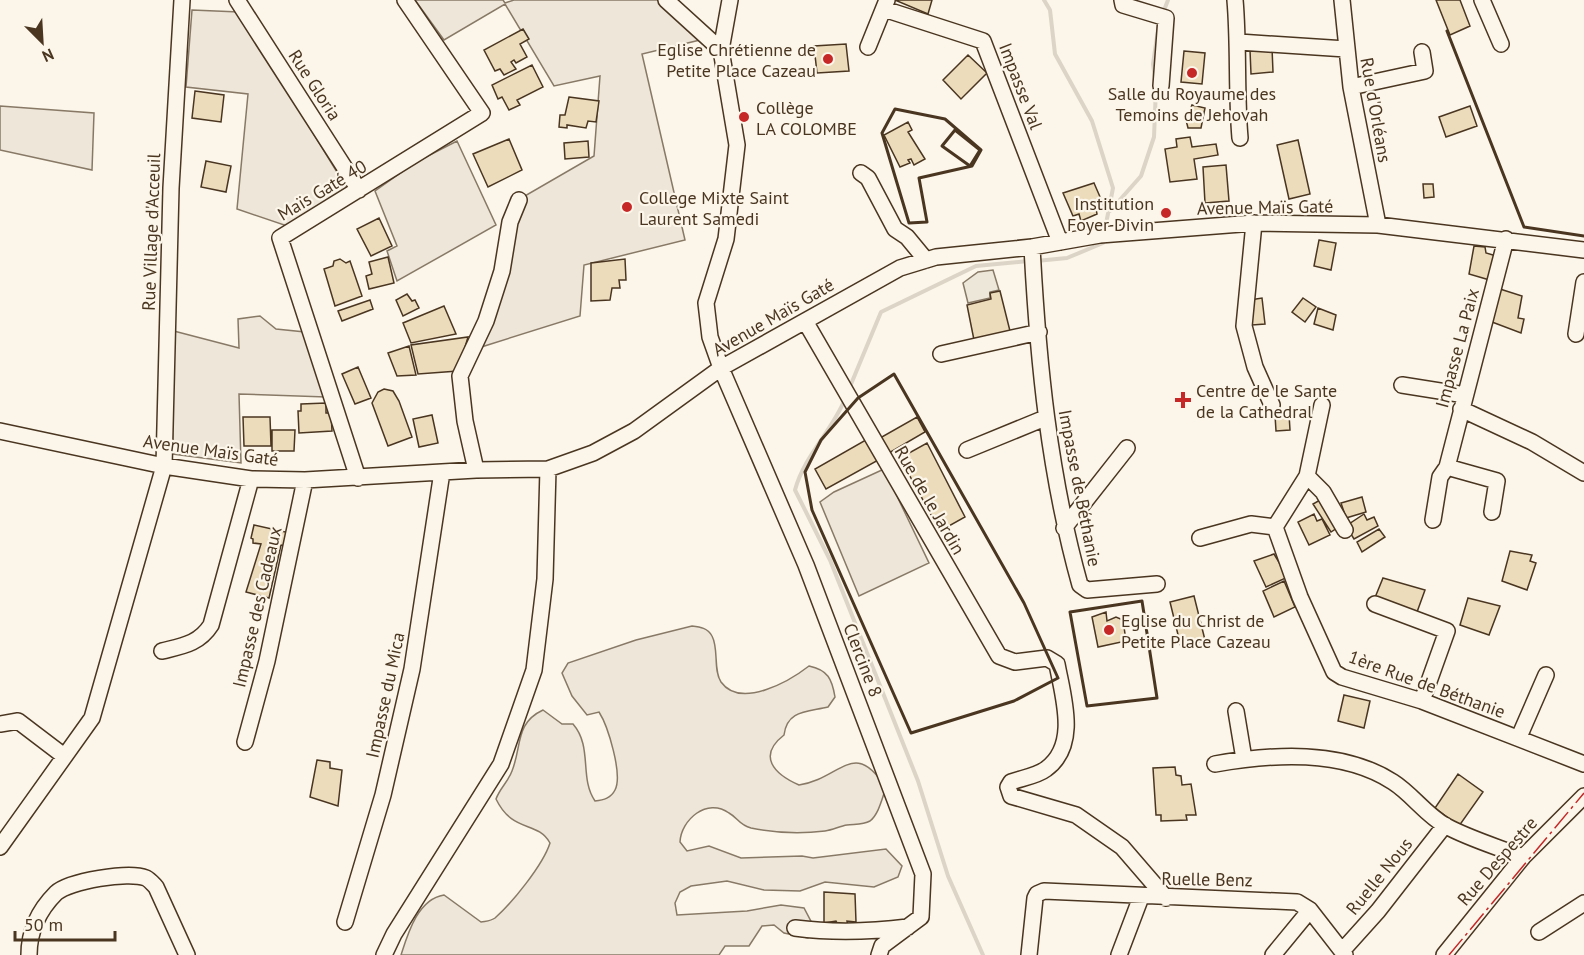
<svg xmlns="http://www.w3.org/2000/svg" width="1584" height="955" font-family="'PT Sans',sans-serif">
  <rect width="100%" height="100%" fill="#fbf6e9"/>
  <path fill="#ede6d9" stroke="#887966" stroke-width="1.5" d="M415 0H503L505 3 514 0H668L704 39 642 54 685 240 584 265 580 316 478 348 523 197 594 156 600 76 554 86 505 4 444 40Z
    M192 10 239 12 348 190 290 227 237 209 248 94 186 87Z
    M0 106 94 113 92 170 0 150Z
    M457 141 496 225 397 281 387 251 397 246 375 191 416 162Z
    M260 316 276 329 305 332 326 397 239 394 241 463 173 454 170 330 239 348 238 319Z
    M884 469 929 563 859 596 820 502 834 492Z
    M692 626C700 627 708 628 712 636 719 649 713 670 721 682 741 710 791 680 809 666 828 670 832 679 835 697L828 707C807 712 787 710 784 735 757 756 774 774 799 785 841 779 854 737 886 788 882 798 879 814 870 821 863 825 855 824 847 825 840 826 833 830 825 831 801 834 775 833 751 828 739 825 738 818 729 813 707 797 681 820 680 842L687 851 709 846 741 858 802 856 813 858 886 849 902 866 898 877 874 887 825 882 800 891 764 890 727 881 691 886 680 892 675 903 677 915 747 911 781 905 804 908 815 929 808 938 784 933 774 925 762 926 749 946H725L719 955H401C408 933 418 899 444 895L481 922C486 921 491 921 495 918 512 903 543 865 550 843 537 820 513 834 496 799 500 788 508 782 512 771 522 746 515 723 543 710L562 724H573C593 747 579 778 595 801 604 800 611 798 615 790 623 775 608 726 599 712L587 715 572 696 562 673 568 663 636 640Z"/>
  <path fill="#ede7d9" stroke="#887966" stroke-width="1.5" d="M993 270 999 290 990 292V298L968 303 963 283 978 272Z"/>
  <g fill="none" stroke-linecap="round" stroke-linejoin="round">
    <path stroke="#dcd4c6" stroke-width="4" d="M1044 0 1050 10 1055 54 1092 121 1113 188 1105 229
      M1163 13 1168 0
      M1155 78 1153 64 1159 23
      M1110 211 1141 176 1154 137 1156 88
      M1036 261 1067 258 1103 243V240
      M849 389 881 312 976 266 1028 261
      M845 399C832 431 804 456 795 490L830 560 918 781 948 876 983 955"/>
  </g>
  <path fill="#ecdcbc" stroke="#4a3520" stroke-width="1.5" d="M895 0H932L928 14Z
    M1436 0H1460L1470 26 1450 35Z
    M523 29 529 39 520 44 527 57 516 63 514 60 511 62 516 69 504 75 500 69 495 71 484 50Z
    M846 44 849 71 817 73 814 46Z
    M1272 48 1273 72 1251 74 1250 50Z
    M1184 51 1205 53 1202 84 1181 82Z
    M968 55 987 73 961 99 943 80Z
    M532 65 543 87 517 100 520 105 509 110 502 97 498 99 492 85Z
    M195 91 224 95 221 122 192 118Z
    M569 97 599 101 596 122 588 121 586 128 567 125V128L559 127 560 115H565Z
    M1192 105 1205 108 1201 128H1188L1186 120Z
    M1470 106 1477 126 1446 137 1439 117Z
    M908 122 912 130 908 132 925 159 914 165 911 159 908 160 910 163 900 167 884 135Z
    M1190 137 1192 147 1216 144 1218 155 1194 159 1197 179 1170 182 1165 149 1177 147 1176 139Z
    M509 139 522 170 488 187 473 154Z
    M1298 140 1310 194 1289 199 1277 145Z
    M588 141 589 157 565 159 564 143Z
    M206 161 231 166 226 192 201 187Z
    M1226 165 1229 201 1205 203 1203 167Z
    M1094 183 1104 206 1096 209 1097 214 1081 221 1079 214 1073 216 1063 193Z
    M1423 184H1433L1434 197 1424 198Z
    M379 218 392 246 371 256 357 229Z
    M1319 240 1336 243 1331 270 1314 266Z
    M1474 246 1485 247 1486 253 1500 257 1493 281 1469 274Z
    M388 257 394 283 369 289 366 276 372 274 369 262Z
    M340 259 346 263 350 261 362 296 335 306 324 269 333 266 334 261Z
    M625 259 626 280H619L620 288H612L610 300 591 301V263Z
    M1500 289 1522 296 1518 318 1524 319 1521 333 1492 322Z
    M1000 291 1011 335 975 345 967 305 991 299 990 293Z
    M407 294 412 301 415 300 419 308 403 316 396 300Z
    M1262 298 1265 324 1252 325 1250 300Z
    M1303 298 1316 307 1305 322 1292 312Z
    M370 300 373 309 342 321 338 311Z
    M444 306 456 334 411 343 403 323Z
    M1318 308 1336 315 1333 330 1314 324Z
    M468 337 458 371 418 374 411 345Z
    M409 346 416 375 397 376 388 353Z
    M358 367 371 398 355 404 342 374Z
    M384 389 393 391 399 401 412 437 388 446 372 403 378 392Z
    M326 403V413H331L332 431 299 433 298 411H301V404Z
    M1289 414 1290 430 1276 431 1275 415Z
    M432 415 438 443 419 447 413 419Z
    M243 417H270L271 446H244Z
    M917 417 925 432 889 453 880 438Z
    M272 430H295L294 451H272Z
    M871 437 882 458 826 489 815 469Z
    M927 443 965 517 940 531 900 458Z
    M1362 497 1366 512 1346 518 1341 503Z
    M1320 500 1337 528 1331 532 1313 504Z
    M1314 514 1317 521 1322 519 1330 535 1309 545 1298 522Z
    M1364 514 1367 520 1374 517 1378 526 1354 539 1346 526Z
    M254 525 290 533 287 546 281 545 269 598 246 592 261 544 253 543V539L251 538Z
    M1379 529 1385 537 1362 552 1357 542Z
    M1510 551 1532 555 1530 561 1536 563 1527 590 1502 581Z
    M1274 554 1288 577 1266 587 1254 561Z
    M1383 578 1425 590 1417 612 1374 600Z
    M1284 581 1295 607 1274 617 1263 591Z
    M1194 596 1205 640 1181 647 1170 602Z
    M1468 598 1500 606 1489 635 1460 625Z
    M1106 612 1107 621 1116 617 1123 620 1126 641 1098 647 1092 617Z
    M1344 695 1370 701 1364 728 1338 721Z
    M317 760 330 762V768L342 770 338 806 310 797Z
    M1175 767 1176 775 1181 776 1182 785 1191 784 1196 815H1186L1187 820 1161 821V815H1156L1153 768Z
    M1458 774 1483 792 1459 826 1435 808Z
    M824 892 855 894 856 922 847 921 848 927H839L836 921 824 923Z"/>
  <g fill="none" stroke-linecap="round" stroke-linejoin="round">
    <g stroke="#4a3520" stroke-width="18">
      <path id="minor" d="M237 0 359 190
        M666 0 721 50
        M730 0 721 50 737 145 726 239 706 303 710 337 721 368 806 565 923 874 921 917 882 946 879 955
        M1122 0 1123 5 1166 18 1161 86
        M1235 0C1239 46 1236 92 1240 138
        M1342 0 1351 87 1378 225
        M1482 0 1501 44
        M884 9 983 41 1060 242
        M1239 42 1346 49
        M868 47 887 0
        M1351 87 1425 71 1422 52
        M861 173 868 178 895 229 907 237 926 260
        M1254 223 1244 326 1255 367 1272 405
        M1032 247C1038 362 1049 474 1080 585L1087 590 1157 584
        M805 321 999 656 1015 662 1047 658 1057 664C1063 697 1079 745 1046 769 1037 776 1022 778 1011 782L1008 787 1011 796 1076 815 1122 847 1166 898
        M1576 334 1584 282
        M941 354 1039 332
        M1402 385 1465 395
        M1461 409 1532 442 1584 473
        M0 431 164 466 251 479 305 480 476 470 548 469 593 453 634 431 721 368 900 268 936 257 1032 247 1100 235 1254 223 1378 225 1584 250
        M967 450 1045 418
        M1447 467 1497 481 1492 512
        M476 470 465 421 460 376 486 321 502 271 510 222 519 200
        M1307 476 1323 492 1345 530
        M358 478 280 238 482 113 405 0
        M1433 520 1440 477 1447 467 1506 239
        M1275 527 1300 597 1334 672 1342 677 1422 701 1584 764
        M1275 527 1307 476 1322 405
        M1064 528 1127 448
        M1200 538 1251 524 1275 527
        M1375 604 1447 631 1422 701
        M162 651C182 646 199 644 211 625L251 479
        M1236 711 1244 759
        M0 724 18 721 64 756
        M1519 737 1546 675
        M245 742 267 661 305 480
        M1215 764C1272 754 1342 749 1393 782 1412 794 1426 815 1446 826 1470 839 1498 847 1523 857
        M0 847 92 718 164 466 171 188 182 0
        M345 922 383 795 412 669 442 472
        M795 928C834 933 869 932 908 927
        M1539 932 1584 903
        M1342 951 1378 911 1445 825
        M29 955C29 931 39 910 56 893 69 881 129 871 146 878 150 880 153 884 156 887L187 955
        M384 955 394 934 501 764 534 670 545 579 548 469
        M1029 955 1035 898 1037 894 1044 891 1297 902 1310 910 1345 955
        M1119 955 1141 897
        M1273 955 1310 910
        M1444 955 1523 857 1584 796"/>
    </g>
    <use href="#minor" stroke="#fbf6e9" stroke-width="15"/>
    <path stroke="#4a3520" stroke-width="3" d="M1447 31 1524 227 1584 236
      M895 109 945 119 981 150 972 166 919 178 927 222 909 223 882 133Z
      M955 130 980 150 970 166 942 146Z
      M894 374 1024 603 1058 678 1014 701 911 733 812 510 805 472 821 440 858 398Z
      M1142 601 1157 698 1087 706 1070 612Z"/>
    <path stroke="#c62828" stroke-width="1.5" stroke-dasharray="21 4.5 3 4.5" stroke-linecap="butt" d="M1449 955 1584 793"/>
  </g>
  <g fill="#c62828" stroke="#fbf6e9" stroke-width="2">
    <circle cx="828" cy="59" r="6"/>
    <circle cx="1192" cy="73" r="6"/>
    <circle cx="744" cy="117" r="6"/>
    <circle cx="627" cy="207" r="6"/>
    <circle cx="1166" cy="213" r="6"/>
    <path d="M1180 391h6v6h6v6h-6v6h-6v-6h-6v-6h6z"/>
    <circle cx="1109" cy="630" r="6"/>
  </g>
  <g text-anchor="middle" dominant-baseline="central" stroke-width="4.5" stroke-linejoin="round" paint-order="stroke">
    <g font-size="18" fill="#4a3520" stroke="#fbf6e9" text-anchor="start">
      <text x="816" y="49" text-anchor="end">Eglise Chrétienne de<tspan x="816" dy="21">Petite Place Cazeau</tspan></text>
      <text x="1192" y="93" text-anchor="middle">Salle du Royaume des<tspan x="1192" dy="21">Temoins de Jehovah</tspan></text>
      <text x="756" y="107">Collège<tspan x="756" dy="21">LA COLOMBE</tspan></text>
      <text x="639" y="197">College Mixte Saint<tspan x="639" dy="21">Laurent Samedi</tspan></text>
      <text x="1154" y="203" text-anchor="end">Institution<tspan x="1154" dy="21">Foyer Divin</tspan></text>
      <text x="1196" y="390">Centre de le Sante<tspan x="1196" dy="21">de la Cathedral</tspan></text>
      <text x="1121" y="620">Eglise du Christ de<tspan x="1121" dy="21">Petite Place Cazeau</tspan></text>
    </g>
    <g font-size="18" fill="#4a3520" stroke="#fbf6e9">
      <text transform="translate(315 85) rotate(57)">Rue Gloria</text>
      <text transform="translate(1021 86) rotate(69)">Impasse Val</text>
      <text transform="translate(1376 110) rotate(80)">Rue d'Orléans</text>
      <text transform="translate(322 190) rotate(-31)">Maïs Gaté 40</text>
      <text transform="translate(1265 207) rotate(-1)">Avenue Maïs Gaté</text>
      <text transform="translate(151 232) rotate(-88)">Rue Village d'Acceuil</text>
      <text transform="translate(773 317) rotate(-30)">Avenue Maïs Gaté</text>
      <text transform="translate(1457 348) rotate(-75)">Impasse La Paix</text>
      <text transform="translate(211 450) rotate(8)">Avenue Maïs Gaté</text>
      <text transform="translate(1080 488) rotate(79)">Impasse de Béthanie</text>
      <text transform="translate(930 500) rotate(60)">Rue de le Jardin</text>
      <text transform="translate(257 607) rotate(-77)">Impasse des Cadeaux</text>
      <text transform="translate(863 660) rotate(69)">Clercine 8</text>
      <text transform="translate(1427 684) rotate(20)">1ère Rue de Béthanie</text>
      <text transform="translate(385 695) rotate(-78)">Impasse du Mica</text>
      <text transform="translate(1497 861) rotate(-49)">Rue Despestre</text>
      <text transform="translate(1379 876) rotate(-51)">Ruelle Nous</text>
      <text transform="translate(1207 879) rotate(1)">Ruelle Benz</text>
    </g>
  </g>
  <g transform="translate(42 42) rotate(156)" stroke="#fbf6e9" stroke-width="4.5" paint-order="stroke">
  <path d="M0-4.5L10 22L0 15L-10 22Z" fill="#4a3520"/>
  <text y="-9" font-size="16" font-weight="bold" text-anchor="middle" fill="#4a3520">N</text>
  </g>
  <path d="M15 931v9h100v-9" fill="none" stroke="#4a3520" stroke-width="3"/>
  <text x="24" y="931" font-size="18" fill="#4a3520" stroke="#fbf6e9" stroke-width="4.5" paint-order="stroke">50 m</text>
</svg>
